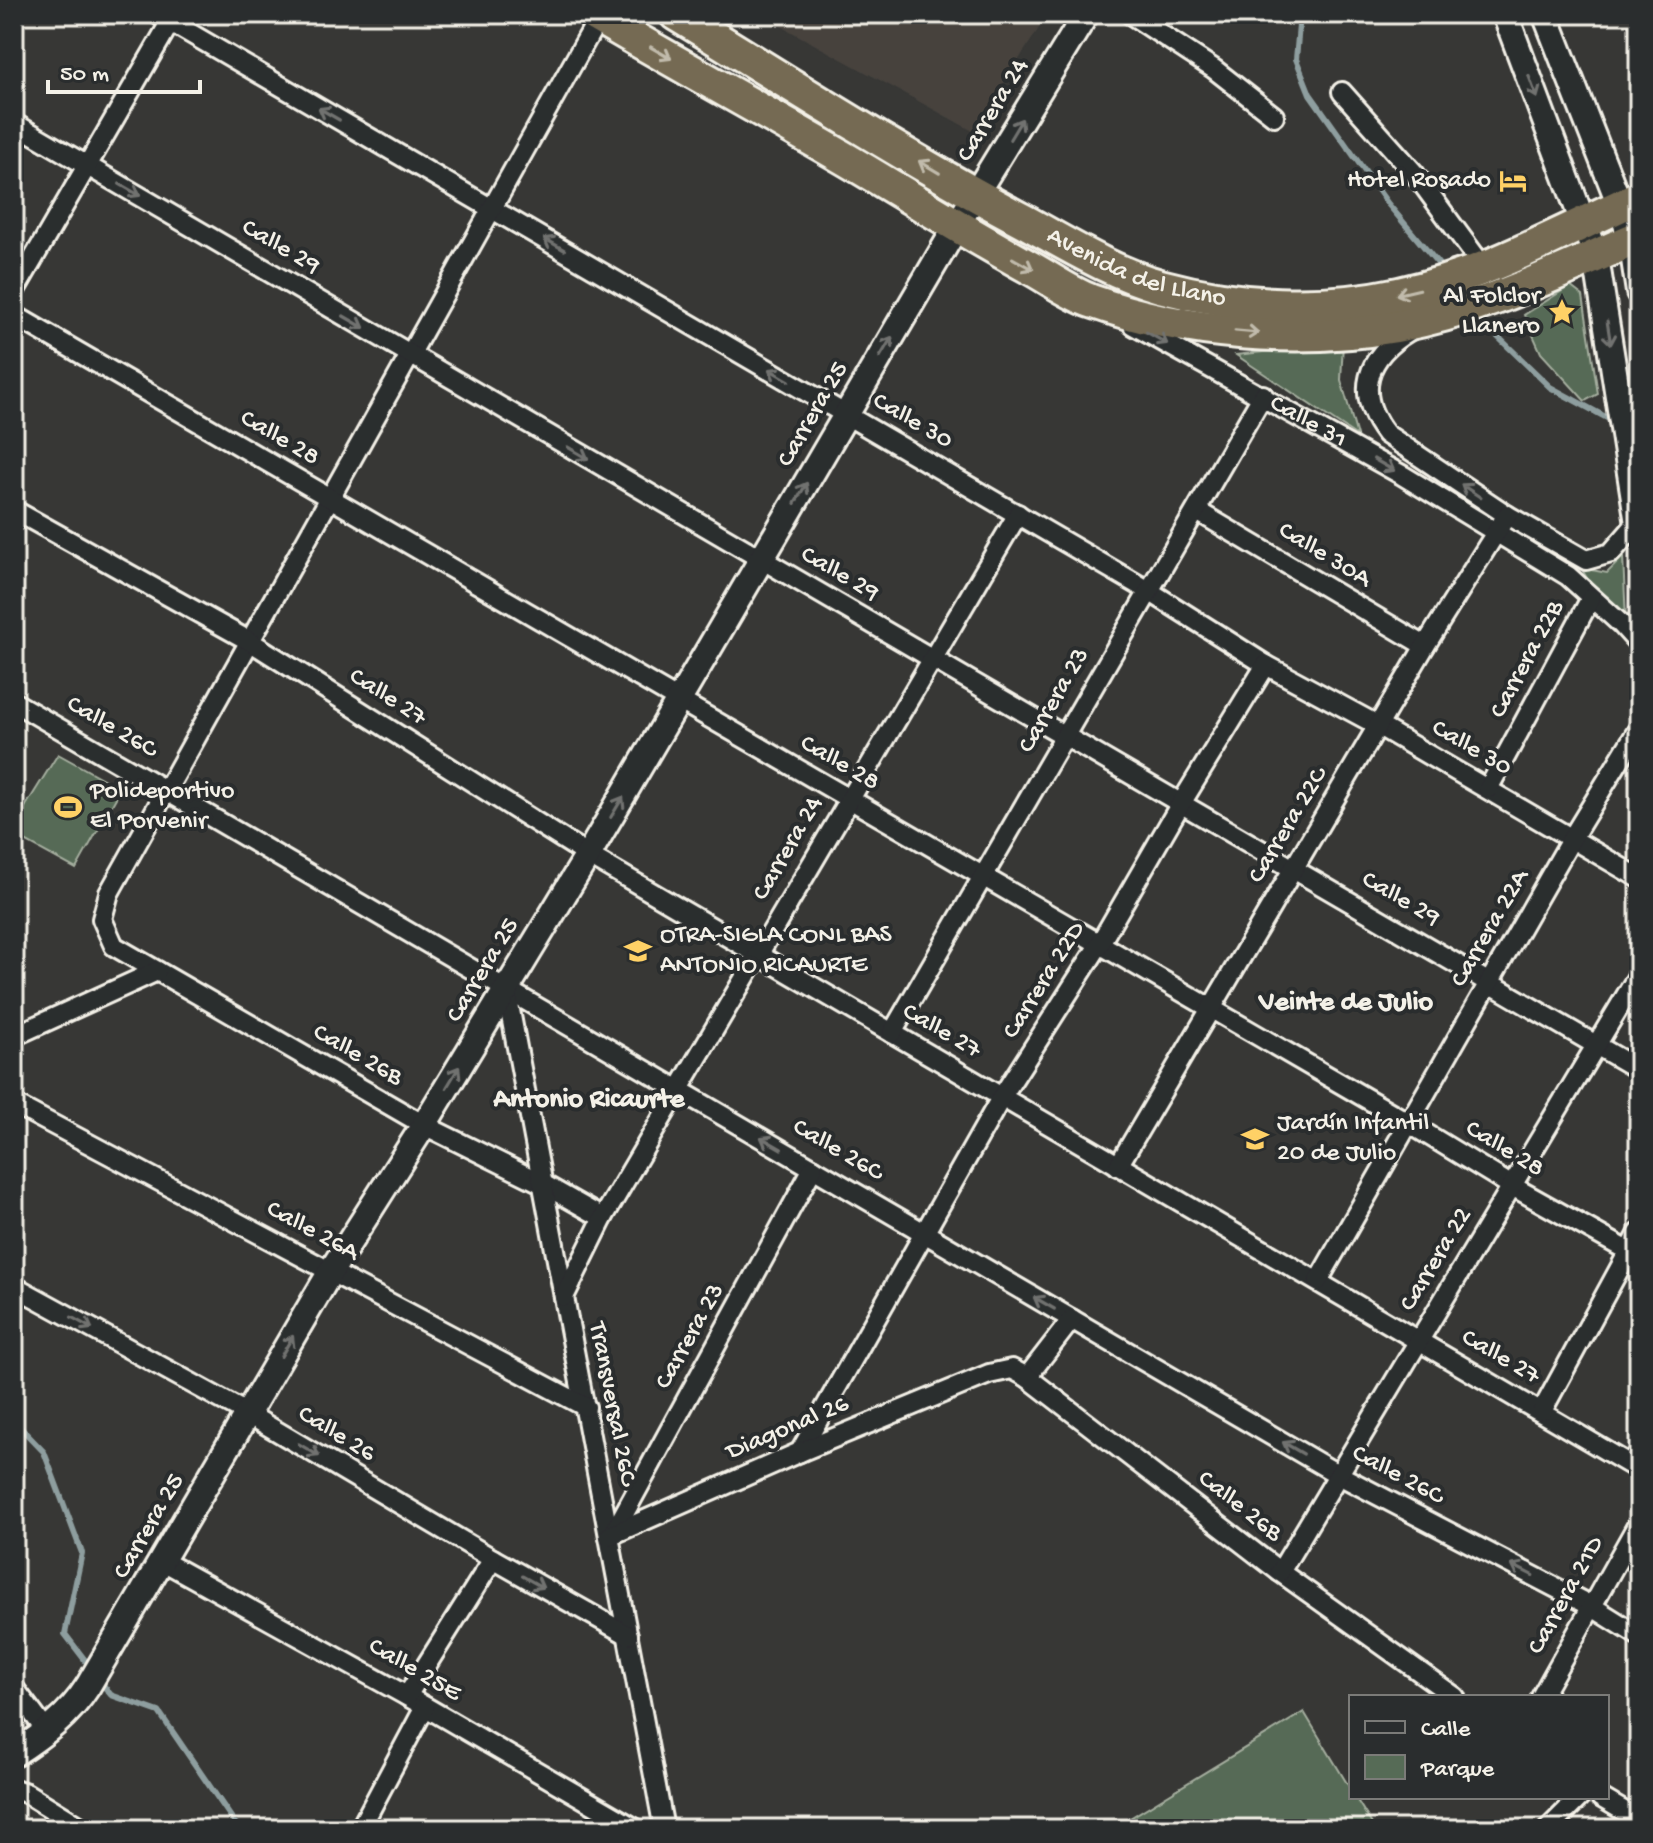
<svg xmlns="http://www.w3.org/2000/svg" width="1653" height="1843" font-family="'Gochi Hand',sans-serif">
  <rect width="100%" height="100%" fill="#373735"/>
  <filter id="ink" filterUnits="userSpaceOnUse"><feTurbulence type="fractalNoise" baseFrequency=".0125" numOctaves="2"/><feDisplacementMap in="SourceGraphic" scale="16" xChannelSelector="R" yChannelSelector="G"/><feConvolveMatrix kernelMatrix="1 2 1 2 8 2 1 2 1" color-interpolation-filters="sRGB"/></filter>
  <g filter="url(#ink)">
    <path fill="#47433e" d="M759 14H1048L973 131Z"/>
    <path fill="#566b56" stroke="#a5ae9f" stroke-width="2" d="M1570 286 1583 296 1598 394 1585 401 1541 353 1524 315Z
      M1343 343 1341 380 1357 436 1236 355Z
      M1623 557 1626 620 1599 599 1581 568 1607 573Z
      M58 754 121 789 76 869 14 835V825Z
      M1304 1712 1351 1790V1797H1355L1375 1829H1112Z"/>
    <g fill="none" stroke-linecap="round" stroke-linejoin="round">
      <path stroke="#8e9e9f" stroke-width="6" d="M1300 14 1296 59 1310 94 1388 204 1441 267
        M1494 333 1550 387 1609 419
        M14 1421 44 1452 82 1553 65 1634 91 1668
        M100 1681 111 1695 159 1712 239 1829"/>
      <g stroke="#f4f1e8" stroke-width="24">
        <g id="street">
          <path d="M157 14 1149 591 1266 665 1379 726 1639 878"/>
          <path d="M1130 14 1214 69 1274 116"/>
          <path d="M599 17 109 893 102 919 114 946 424 1125 543 1184 603 1218"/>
          <path d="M1342 92 1415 174 1484 268"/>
          <path d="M14 123C555 439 1097 755 1639 1070"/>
          <path d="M14 292 175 14"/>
          <path d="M14 315 1407 1122 1512 1186 1639 1257"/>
          <path id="s1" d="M1133 325 1402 475 1568 576 1621 624 1639 644"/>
          <path d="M1409 331C1366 357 1354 393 1386 434L1507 515 1586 560 1611 553 1638 522"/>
          <path d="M14 510 251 642 588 855 1639 1470"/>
          <path d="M1197 511 1425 646"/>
          <path d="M14 702 1339 1475 1591 1606 1639 1636"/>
          <path d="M1488 789 1591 598"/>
          <path d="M506 989 664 1829"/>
          <path d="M892 1033 1263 395"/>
          <path d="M14 1036 157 971"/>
          <path d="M14 1104 586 1407"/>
          <path d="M1118 1166 1425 646 1507 515"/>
          <path d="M1318 1281 1572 838 1639 728"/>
          <path d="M14 1286 248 1414 493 1559 628 1635"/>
          <path d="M564 1297 603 1218 1018 514"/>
          <path d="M1027 1377 1072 1319"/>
          <path d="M1542 1411 1639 1233"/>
          <path d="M800 1452 1001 1098 1099 945 1180 805 1266 665"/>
          <path d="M614 1532 813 1168"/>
          <path d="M609 1536 800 1452 989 1374 1012 1369 1027 1377 1280 1572 1455 1697"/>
          <path d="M163 1561 407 1696 636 1829"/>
          <path d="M1280 1572 1639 974"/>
          <path d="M14 1688 47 1732"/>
          <path d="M407 1696 493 1559"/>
          <path d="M1541 1697 1639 1522"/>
          <path d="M14 1789 26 1793 84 1829"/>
          <path d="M1600 1797 1639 1820"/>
          <path d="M360 1829 425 1707"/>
          <path d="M1548 1829 1580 1797"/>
        </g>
      </g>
      <g stroke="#f4f1e8" stroke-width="30">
        <path id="secondary" d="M1505 14 1596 257 1639 530
          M1545 14 1620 205 1631 240 1639 292
          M14 1754C43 1735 69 1716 88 1686L331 1271 424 1125 588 855 975 195 1086 14"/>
      </g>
      <g stroke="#f4f1e8" stroke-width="38">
        <g id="highway">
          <path d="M593 14C683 68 776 117 866 171 919 203 973 236 1027 266 1048 277 1069 293 1091 301 1184 334 1299 343 1396 326 1487 309 1555 273 1639 237"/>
          <path id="s2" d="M676 14C791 84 905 158 1024 221 1068 245 1111 272 1160 286 1237 307 1320 311 1399 294 1484 276 1561 232 1639 197"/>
        </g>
      </g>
      <use href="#street" stroke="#2a2d2e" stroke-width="18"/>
      <use href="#secondary" stroke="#2a2d2e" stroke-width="24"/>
      <use href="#highway" stroke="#756b52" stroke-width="32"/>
    </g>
    <defs><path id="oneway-shaft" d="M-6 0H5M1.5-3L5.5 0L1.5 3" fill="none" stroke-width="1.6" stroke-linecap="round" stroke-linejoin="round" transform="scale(2)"/></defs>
    <g stroke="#c1bbac">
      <use href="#oneway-shaft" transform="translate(661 53) rotate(30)"/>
      <use href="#oneway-shaft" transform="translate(929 167) rotate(-149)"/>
      <use href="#oneway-shaft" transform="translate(1023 264) rotate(29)"/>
      <use href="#oneway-shaft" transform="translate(1408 292) rotate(167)"/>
      <use href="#oneway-shaft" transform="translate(1247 332) rotate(5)"/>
    </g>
    <g stroke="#71726f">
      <use href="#oneway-shaft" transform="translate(1533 87) rotate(69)"/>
      <use href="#oneway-shaft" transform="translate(329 114) rotate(-150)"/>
      <use href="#oneway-shaft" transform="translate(1016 129) rotate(-59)"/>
      <use href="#oneway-shaft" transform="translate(130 190) rotate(30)"/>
      <use href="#oneway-shaft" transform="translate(554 244) rotate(-150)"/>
      <use href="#oneway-shaft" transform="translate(354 322) rotate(30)"/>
      <use href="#oneway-shaft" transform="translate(1609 333) rotate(81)"/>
      <use href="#oneway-shaft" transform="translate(1157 338) rotate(29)"/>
      <use href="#oneway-shaft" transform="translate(886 347) rotate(-59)"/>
      <use href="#oneway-shaft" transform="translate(779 375) rotate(-150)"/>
      <use href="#oneway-shaft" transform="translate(578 453) rotate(30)"/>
      <use href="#oneway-shaft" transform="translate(1384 465) rotate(30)"/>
      <use href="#oneway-shaft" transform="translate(1471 491) rotate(-146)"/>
      <use href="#oneway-shaft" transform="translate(801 493) rotate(-60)"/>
      <use href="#oneway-shaft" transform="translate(617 807) rotate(-59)"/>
      <use href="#oneway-shaft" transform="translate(453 1077) rotate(-59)"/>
      <use href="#oneway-shaft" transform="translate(771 1143) rotate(-150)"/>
      <use href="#oneway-shaft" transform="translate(1044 1303) rotate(-150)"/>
      <use href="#oneway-shaft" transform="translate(82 1323) rotate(29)"/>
      <use href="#oneway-shaft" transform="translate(287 1346) rotate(-60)"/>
      <use href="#oneway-shaft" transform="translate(1293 1448) rotate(-150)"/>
      <use href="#oneway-shaft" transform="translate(309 1450) rotate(31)"/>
      <use href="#oneway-shaft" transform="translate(1522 1570) rotate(-153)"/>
      <use href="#oneway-shaft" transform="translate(533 1582) rotate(29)"/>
    </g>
  </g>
  <defs>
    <g id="hotel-bare" transform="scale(2.16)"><path d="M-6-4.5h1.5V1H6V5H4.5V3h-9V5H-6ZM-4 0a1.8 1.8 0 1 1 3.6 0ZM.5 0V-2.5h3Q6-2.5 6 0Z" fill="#ffd166" stroke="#2a2d2e" stroke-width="2.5" paint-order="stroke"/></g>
    <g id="sight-bare" transform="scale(2.16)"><path d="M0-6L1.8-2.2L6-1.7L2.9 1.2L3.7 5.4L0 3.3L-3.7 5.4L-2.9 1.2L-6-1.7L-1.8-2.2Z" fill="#ffd166" stroke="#2a2d2e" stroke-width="2.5" paint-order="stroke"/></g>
    <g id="stadium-bare" transform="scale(2.16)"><path d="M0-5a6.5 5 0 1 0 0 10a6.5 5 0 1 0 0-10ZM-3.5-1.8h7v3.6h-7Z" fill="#ffd166" stroke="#2a2d2e" stroke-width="2.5" paint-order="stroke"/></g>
    <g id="school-bare" transform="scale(2.16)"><path d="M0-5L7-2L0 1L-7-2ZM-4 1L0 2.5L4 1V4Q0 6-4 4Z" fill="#ffd166" stroke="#2a2d2e" stroke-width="2.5" paint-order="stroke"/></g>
  </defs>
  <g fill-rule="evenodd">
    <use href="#hotel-bare" x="1513" y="181"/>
    <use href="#sight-bare" x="1562" y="312"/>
    <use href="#stadium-bare" x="68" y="807"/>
    <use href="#school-bare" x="638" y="951"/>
    <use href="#school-bare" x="1255" y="1139"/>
  </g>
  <g text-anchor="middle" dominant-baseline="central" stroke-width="8" stroke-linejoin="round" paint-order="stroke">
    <g font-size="26" fill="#f4f1e8" stroke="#2a2d2e">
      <text transform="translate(994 111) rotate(-59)">Carrera 24</text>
      <text transform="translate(280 248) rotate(30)">Calle 29</text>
      <text stroke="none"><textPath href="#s2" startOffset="528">Avenida del Llano</textPath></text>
      <text transform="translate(814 415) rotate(-60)">Carrera 25</text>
      <text stroke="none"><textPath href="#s1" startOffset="200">Calle 31</textPath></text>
      <text transform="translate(912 422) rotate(30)">Calle 30</text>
      <text transform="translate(279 439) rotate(30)">Calle 28</text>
      <text transform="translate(1324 556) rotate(31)">Calle 30A</text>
      <text transform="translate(839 575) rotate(30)">Calle 29</text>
      <text transform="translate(1528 660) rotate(-62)">Carrera 22B</text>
      <text transform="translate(387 698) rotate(32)">Calle 27</text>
      <text transform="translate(1055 701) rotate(-60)">Carrera 23</text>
      <text transform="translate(111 728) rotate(30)">Calle 26C</text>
      <text transform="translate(1471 749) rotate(30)">Calle 30</text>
      <text transform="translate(839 764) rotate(30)">Calle 28</text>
      <text transform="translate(1289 826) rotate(-59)">Carrera 22C</text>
      <text transform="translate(789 849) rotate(-60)">Carrera 24</text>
      <text transform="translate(1400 900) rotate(30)">Calle 29</text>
      <text transform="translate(1491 929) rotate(-60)">Carrera 22A</text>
      <text transform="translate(484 971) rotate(-59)">Carrera 25</text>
      <text transform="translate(1045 981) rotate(-58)">Carrera 22D</text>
      <text transform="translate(941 1032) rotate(30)">Calle 27</text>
      <text transform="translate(357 1056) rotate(30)">Calle 26B</text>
      <text transform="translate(1504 1150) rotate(31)">Calle 28</text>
      <text transform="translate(837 1151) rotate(30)">Calle 26C</text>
      <text transform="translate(312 1232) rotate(28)">Calle 26A</text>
      <text transform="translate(1437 1260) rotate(-59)">Carrera 22</text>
      <text transform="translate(691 1337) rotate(-61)">Carrera 23</text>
      <text transform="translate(1500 1358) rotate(30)">Calle 27</text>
      <text transform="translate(611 1404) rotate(79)">Transversal 26C</text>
      <text transform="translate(788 1429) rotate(-23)">Diagonal 26</text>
      <text transform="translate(336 1435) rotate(31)">Calle 26</text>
      <text transform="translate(1397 1476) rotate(28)">Calle 26C</text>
      <text transform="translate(1239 1507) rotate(38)">Calle 26B</text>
      <text transform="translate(150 1527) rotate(-60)">Carrera 25</text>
      <text transform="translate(1567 1596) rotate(-61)">Carrera 21D</text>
      <text transform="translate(414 1671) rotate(30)">Calle 25E</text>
    </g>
    <g font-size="26" fill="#f4f1e8" stroke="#2a2d2e" text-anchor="start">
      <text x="1491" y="181" text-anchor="end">Hotel Rosado</text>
      <text x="1540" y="297" text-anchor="end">Al Folclor<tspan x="1540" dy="30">Llanero</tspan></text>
      <text x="90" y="792">Polideportivo<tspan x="90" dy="30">El Porvenir</tspan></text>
      <text x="660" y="936">OTRA-SIGLA CONL BAS<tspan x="660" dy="30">ANTONIO RICAURTE</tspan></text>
      <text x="1277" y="1124">Jardín Infantil<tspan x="1277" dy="30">20 de Julio</tspan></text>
    </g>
    <g font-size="28" font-weight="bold" fill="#f4f1e8" stroke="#2a2d2e">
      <text x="1346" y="1003">Veinte de Julio</text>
      <text x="589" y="1100">Antonio Ricaurte</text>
    </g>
  </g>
  <rect width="1653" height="1843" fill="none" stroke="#2a2d2e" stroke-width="48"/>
  <rect x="24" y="24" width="1605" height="1795" fill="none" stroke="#f4f1e8" stroke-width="3" filter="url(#ink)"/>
  <rect x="1349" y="1695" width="260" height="104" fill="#2a2d2e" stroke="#7b7b78" stroke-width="2"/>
  <rect x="1365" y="1721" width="40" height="12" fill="#2a2d2e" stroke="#7b7b78" stroke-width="2"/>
  <text x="1421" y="1735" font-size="24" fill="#f4f1e8">Calle</text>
  <rect x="1365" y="1755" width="40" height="24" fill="#566b56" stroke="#7b7b78" stroke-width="2"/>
  <text x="1421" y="1775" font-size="24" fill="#f4f1e8">Parque</text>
  <path d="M48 80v12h152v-12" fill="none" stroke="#f4f1e8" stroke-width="4"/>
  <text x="60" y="80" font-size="24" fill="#f4f1e8" stroke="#2a2d2e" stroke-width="6" paint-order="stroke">50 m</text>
</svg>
